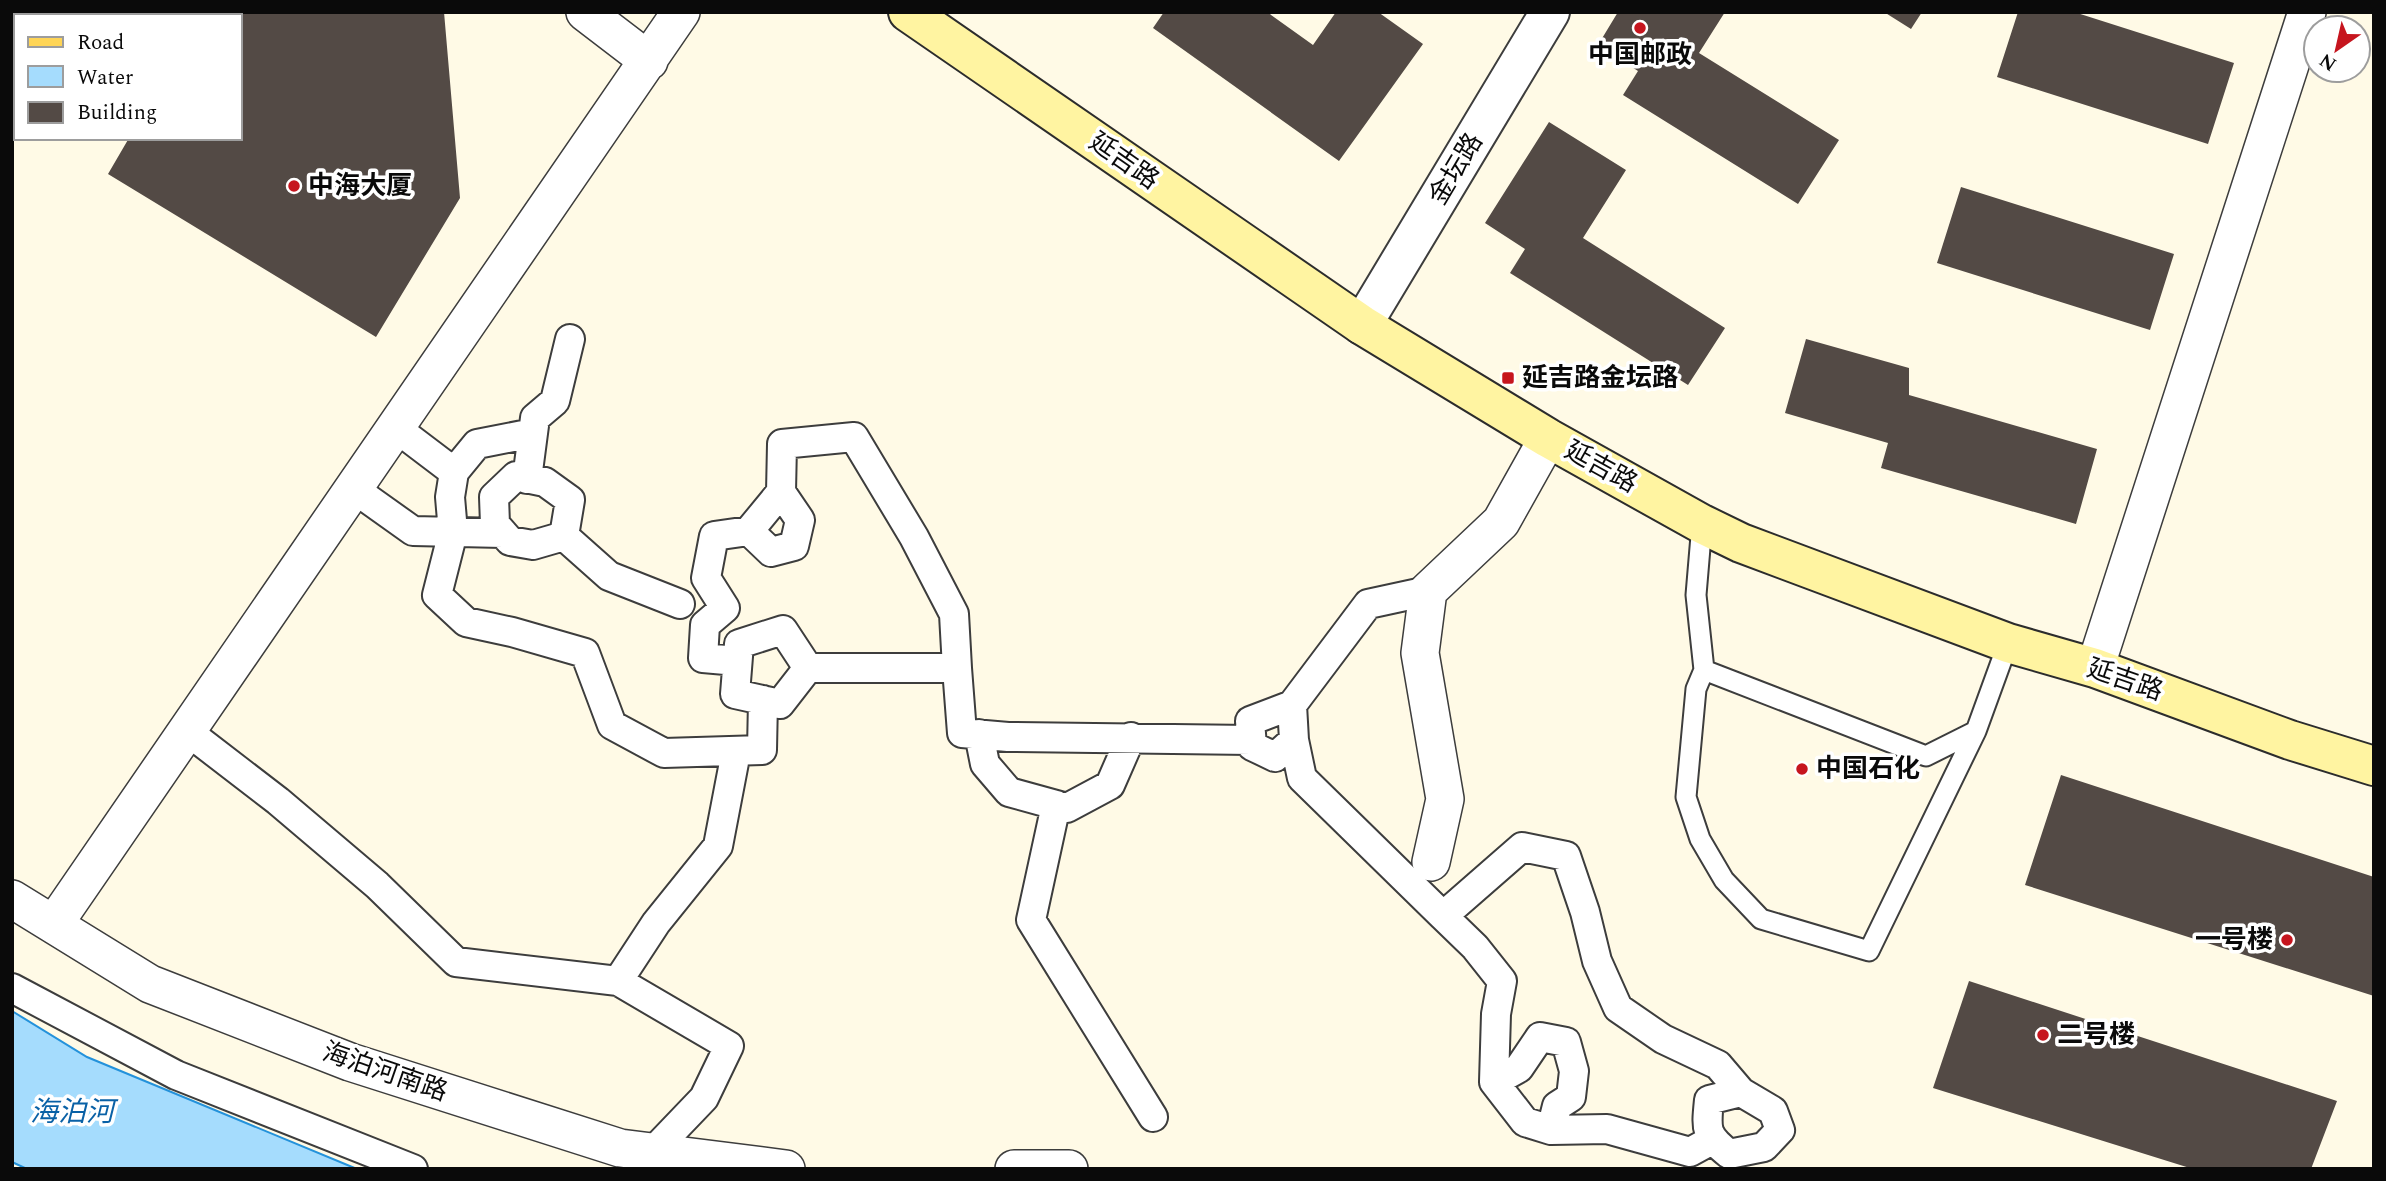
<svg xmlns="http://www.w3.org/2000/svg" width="2386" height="1181" font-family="Spectral,'Noto Sans SC',serif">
  <rect width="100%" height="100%" fill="#fffae6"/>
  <path fill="#a5dcfd" stroke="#2492db" stroke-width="2" d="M12 1011 87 1057 357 1169H27L12 1162Z"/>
  <path fill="#534a45" d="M206 12H444L460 198 376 337 108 174 129 138H240V16H204Z
    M1164 12H1267L1313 45 1336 12H1378L1423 44 1339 161 1153 28Z
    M1618 12H1725L1699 53 1839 140 1798 204 1623 95 1638 71 1598 45Z
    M1884 12H1922L1911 29Z
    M2018 12H2074L2234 63 2208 144 1997 77Z
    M1549 122 1626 170 1583 238 1725 328 1688 385 1510 273 1525 249 1485 223Z
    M1961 187 2174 254 2150 330 1937 263Z
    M1806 339 1909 368V395L2097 449 2076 524 1881 468 1888 443 1785 413Z
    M2061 775 2374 877V996L2025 885Z
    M1969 981 2337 1101 2311 1169H2193L1933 1088Z"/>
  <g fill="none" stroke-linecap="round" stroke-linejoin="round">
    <g stroke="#3d3d3d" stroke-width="23">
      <path id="service" d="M1702 524 1696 595 1704 670 1926 756 1976 731 2008 643
        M1704 670 1696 689 1686 797 1700 839 1724 880 1761 919 1869 951 1976 731"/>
    </g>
    <g stroke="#3d3d3d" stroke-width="32">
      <path id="pedestrian" d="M396 428 454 472 477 444 533 433
        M454 472 450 497 453 532 437 595 466 622 512 632 585 653 612 725 664 753 762 750 763 700
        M527 479 535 418 555 401 570 339
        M354 489 413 531 503 533
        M781 492 749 531 771 552 794 546 800 520 781 492 782 444 854 437 914 537 954 614 957 668
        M564 536 533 545 510 541 495 524 494 497 516 476 545 482 570 500 564 536 609 576 680 604
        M737 661 703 658 705 625 725 608 706 578 714 536 749 531
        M808 668 783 630 739 644 735 694 780 704 808 668H957L962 733 1008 737 1251 740
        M1292 705 1250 721 1252 746 1275 757 1294 740 1292 705 1368 604 1428 591
        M187 731 278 801 377 885 456 962 618 981 656 923 718 846 736 752
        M979 734 985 764 1009 792 1067 808 1110 785 1131 737
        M1294 740 1302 778 1443 916 1522 847 1566 856 1585 912 1597 961 1618 1008 1663 1039 1718 1065 1741 1092 1773 1111 1780 1130 1764 1147 1729 1154C1705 1135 1706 1130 1709 1100L1741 1092
        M1056 805 1031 920 1153 1117
        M1443 916 1475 947 1502 981 1496 1014 1494 1082 1525 1122 1551 1130 1607 1129 1690 1152 1712 1140
        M618 981 729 1046 704 1098 659 1145 655 1152
        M12 988 176 1075 413 1169
        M1494 1082 1519 1068 1540 1037 1566 1042 1574 1071 1571 1097 1557 1106 1551 1130"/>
    </g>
    <g stroke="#3d3d3d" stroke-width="40">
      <path id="minor" d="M585 12 649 61
        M2095 668 2307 12
        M1431 862 1445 799 1420 653 1428 591 1501 522 1548 438
        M12 899 150 984 350 1062 620 1148 786 1169
        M54 924 681 12
        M1014 1169H1069"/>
    </g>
    <g stroke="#3d3d3d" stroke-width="42">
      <path id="tertiary" d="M1362 325 1550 12"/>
    </g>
    <g stroke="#2c2c2c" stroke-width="42">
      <path id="secondary" d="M908 12 1362 325 1548 438 1702 524 1741 543 2008 643 2095 668 2290 740 2374 766"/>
    </g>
    <g stroke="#1b1b1b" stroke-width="42">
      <path id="primary" d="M38 16 40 12
        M12 58 16 52"/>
    </g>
    <use href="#service" stroke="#fff" stroke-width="19"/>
    <use href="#pedestrian" stroke="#fff" stroke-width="28"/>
    <use href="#minor" stroke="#fff" stroke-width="37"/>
    <use href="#tertiary" stroke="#fff" stroke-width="38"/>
    <use href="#secondary" stroke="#fff4a1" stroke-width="38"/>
    <use href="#primary" stroke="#ffd556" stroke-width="38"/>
  </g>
  <g fill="#c6151e" stroke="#fff" stroke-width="2.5">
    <circle cx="1640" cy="28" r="7"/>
    <circle cx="294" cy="186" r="7"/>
    <rect x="1501" y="371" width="14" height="14" rx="3.5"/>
    <circle cx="1802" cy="769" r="7"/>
    <circle cx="2287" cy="940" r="7"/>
    <circle cx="2043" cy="1035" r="7"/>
  </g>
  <g text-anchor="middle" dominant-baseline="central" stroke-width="7" stroke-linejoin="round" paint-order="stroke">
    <g font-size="26" font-weight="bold" fill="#0a0a0a" stroke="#fff" text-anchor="start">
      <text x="1640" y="55" text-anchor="middle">中国邮政</text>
      <text x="308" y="186">中海大厦</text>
      <text x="1522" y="378">延吉路金坛路</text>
      <text x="1816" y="769">中国石化</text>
      <text x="2273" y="940" text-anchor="end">一号楼</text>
      <text x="2057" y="1035">二号楼</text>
    </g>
    <g font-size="26" fill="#0a0a0a" stroke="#fff">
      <text transform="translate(1124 161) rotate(35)">延吉路</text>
      <text transform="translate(1456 169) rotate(-59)">金坛路</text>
      <text transform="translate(1601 467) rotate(29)">延吉路</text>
      <text transform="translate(2125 680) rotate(19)">延吉路</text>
      <text transform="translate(385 1072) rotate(19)">海泊河南路</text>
    </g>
    <g font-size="28" font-style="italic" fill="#0961a6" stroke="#fff">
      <text x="72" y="1112">海泊河</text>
    </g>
  </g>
  <rect width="2386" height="1181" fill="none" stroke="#0a0a0a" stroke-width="28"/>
  <rect x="14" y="14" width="228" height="126" fill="#ffffff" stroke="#9d9d9d" stroke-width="2"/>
  <rect x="28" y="37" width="35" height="10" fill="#ffd556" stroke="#9d9d9d" stroke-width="2"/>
  <text x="77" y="49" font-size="21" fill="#0a0a0a">Road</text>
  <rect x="28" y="66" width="35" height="21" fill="#a5dcfd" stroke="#9d9d9d" stroke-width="2"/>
  <text x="77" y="84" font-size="21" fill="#0a0a0a">Water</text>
  <rect x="28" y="102" width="35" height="21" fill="#534a45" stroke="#9d9d9d" stroke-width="2"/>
  <text x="77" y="119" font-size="21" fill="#0a0a0a">Building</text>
  <g transform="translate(2337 49) rotate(214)"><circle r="33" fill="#ffffff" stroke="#9d9d9d" stroke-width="2"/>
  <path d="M0-5L12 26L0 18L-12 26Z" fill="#c6151e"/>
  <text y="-10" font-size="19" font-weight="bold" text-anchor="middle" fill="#0a0a0a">N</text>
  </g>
</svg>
